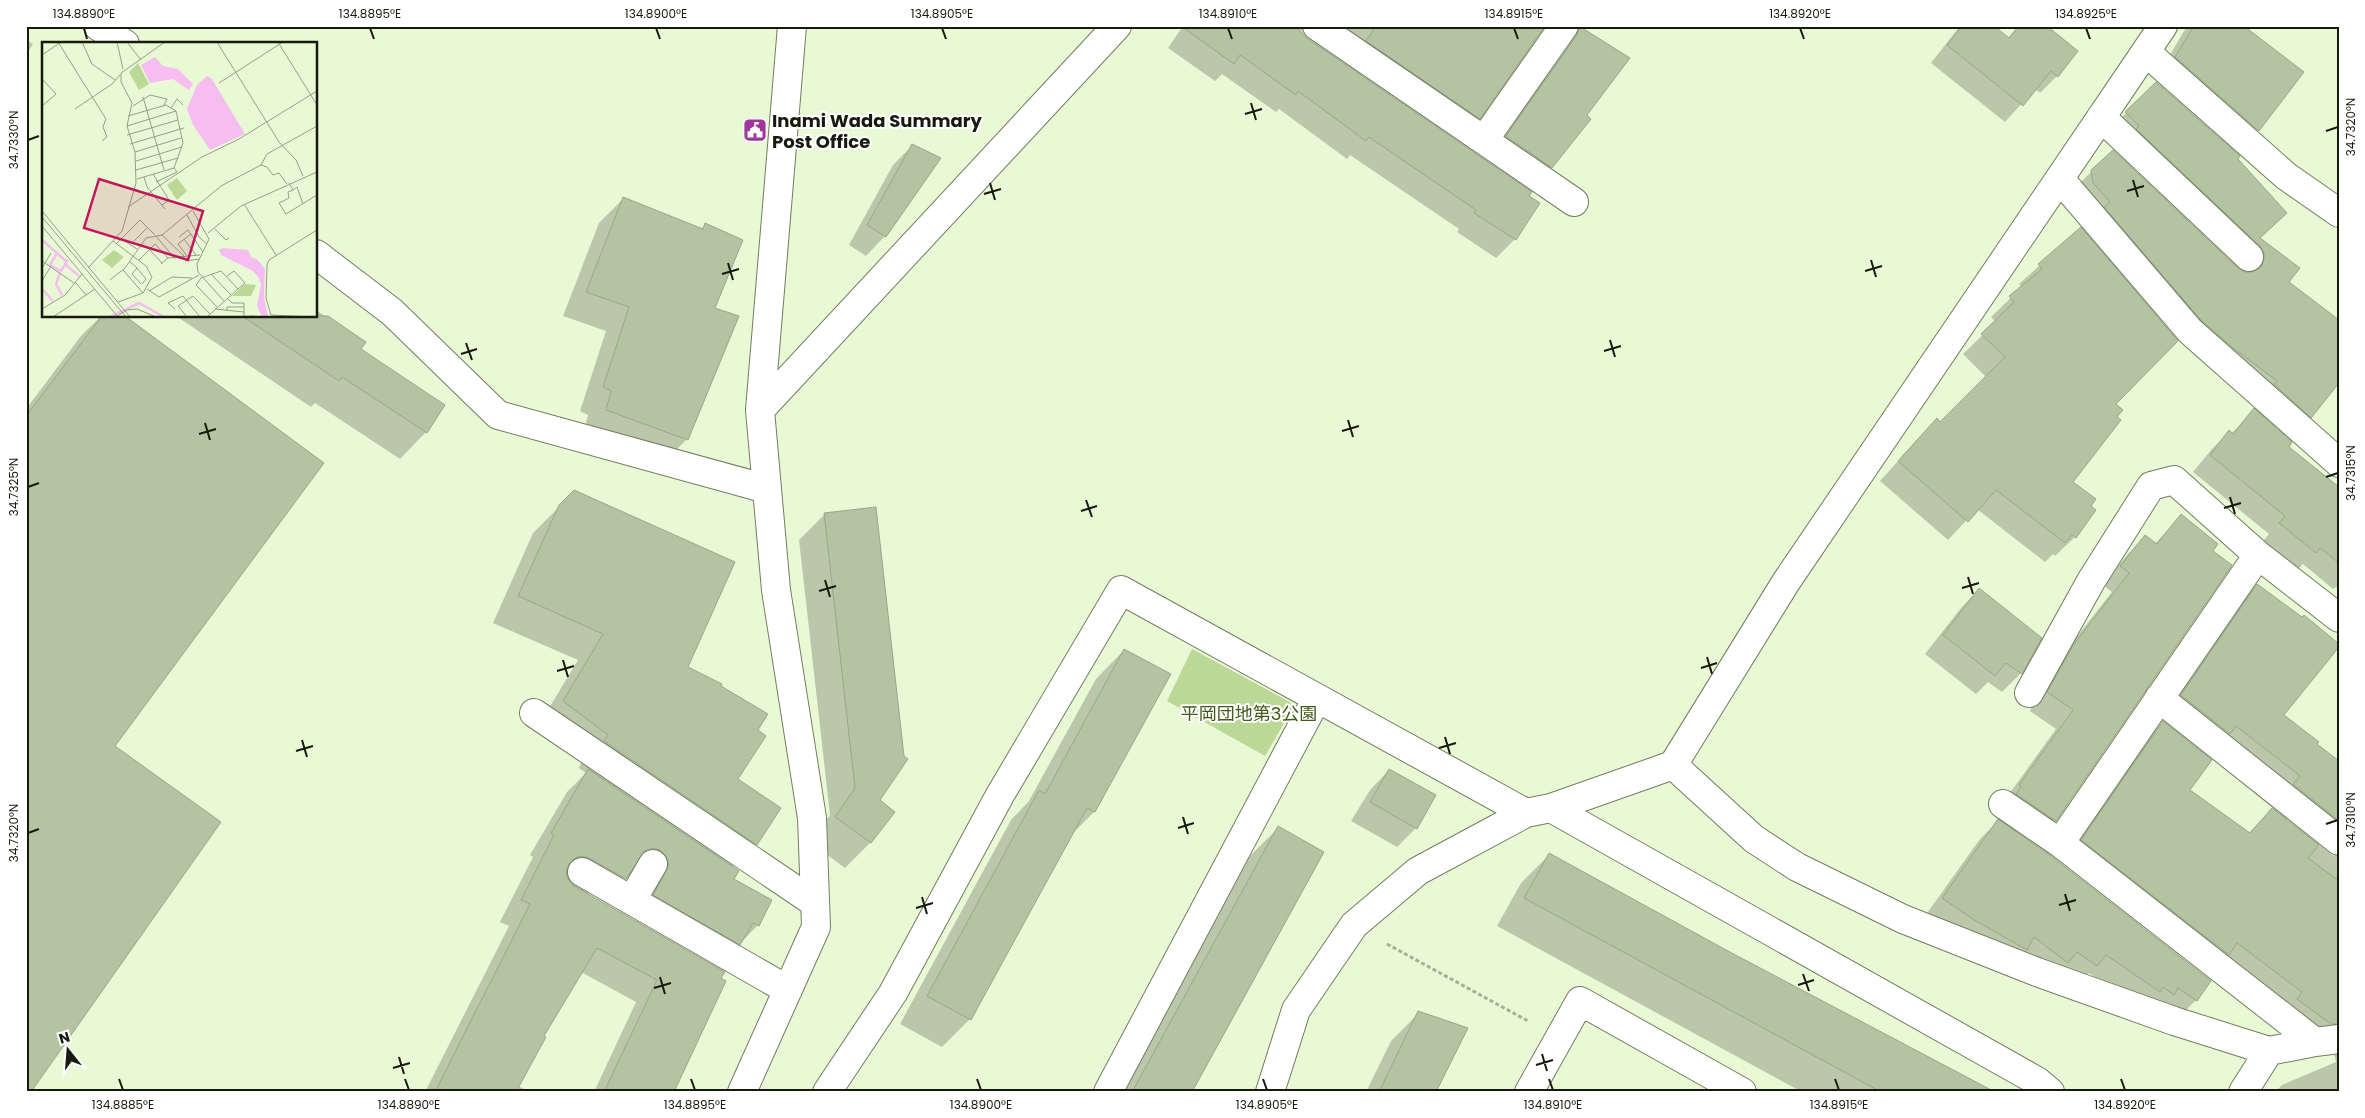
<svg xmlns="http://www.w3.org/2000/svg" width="2365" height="1118" font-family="Poppins,'Noto Sans JP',sans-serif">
  <rect width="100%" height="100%" fill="#e9f9d6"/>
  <path fill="#bcd897" d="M1192 649 1290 702 1293 708 1265 756 1167 701Z"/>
  <path fill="#0003" d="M1183 26H1543L1479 118 1461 136 1301 29 1307 40 1538 203 1515 239 1496 258 1457 232 1459 229 1350 155 1347 159 1279 109 1276 112 1222 74 1215 81 1168 48Z
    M1960 26H1992L2008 38 2018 26H2045L2057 76 2040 93 2035 89 2005 122 1931 63Z
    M2187 26H2247L2245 29 2302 72 2258 130 2239 149 2157 77Z
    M1580 29 1551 167 1531 186 1487 156 1561 48Z
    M26 40 33 44 26 55Z
    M2156 83 2236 159 2259 239 2287 282 2310 417 2296 431 2077 186 2092 171 2238 269 2245 273H2250V268L2112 127Z
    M912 146 885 236 866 256 849 245 893 165Z
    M623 199 701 229 706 225 713 309 687 439 663 463 583 434 588 415 580 411 606 331 563 316 599 223Z
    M2080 229 2114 404 2071 482 2075 537 2055 556 2053 554 2045 562 1977 509 1948 540 1880 481 1918 439 1940 423 1986 377 1963 354 1996 322 1991 317 2022 287 2019 284Z
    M316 310 364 343 359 350 426 432 400 459 315 403 311 407 176 316H316Z
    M101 316H122L113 746 26 1092V409L81 336Z
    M2254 410 2287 447 2339 489V589L2336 587 2333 589 2303 564 2298 569 2263 541 2269 534 2193 472 2212 449 2229 432 2231 434Z
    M574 492 686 667 719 686 757 730 736 779 756 844 732 867V880L758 925 718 966 632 917 647 887 638 872 631 870 603 900 589 893 588 895 723 972 672 1092H594L636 1002 581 972 542 1037 518 1086 530 1092H425L509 926 500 922 533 857 530 855 567 792 586 773 579 768 582 761 537 728 578 660 493 623 533 533Z
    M824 515 878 801 893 812 870 843 845 868 811 843 830 815 799 540Z
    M2181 515 2211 551 2230 565 2055 820 2037 838 2002 804 2056 729 2030 711 2056 663 2112 592 2103 585 2127 555 2145 537 2155 544Z
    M2257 585 2282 715 2339 762V1092H2275L2282 1085 2336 1062 2333 1048 2063 859 2144 741 2163 723 2188 790 2248 834 2272 809 2335 857 2330 848 2163 715 2239 604Z
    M1979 590 2040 638 2021 673 2002 692 1988 682 1976 694 1925 654 1961 608Z
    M1124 650 1169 675 1094 812 1071 835 970 1019 942 1047 900 1024 1011 820 1029 801 1096 679Z
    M1389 770 1416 828 1397 847 1351 821 1370 790Z
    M1998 821 2196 1000 2178 1018 2141 1009 2089 973 2078 983 1925 916 1980 839Z
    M1278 828 1191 1092H1121L1250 856Z
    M1549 855 1987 1092H1802L1497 926 1521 883Z
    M1419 1013 1434 1092H1366L1391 1041Z"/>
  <path fill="#b4c3a1" stroke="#99a787" d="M1181 26H1294L1308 39 1532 192 1529 196 1540 203 1516 240 1474 213 1476 210 1369 137 1366 141 1298 91 1296 95 1240 55 1234 64Z
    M1376 26H1545L1480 119 1366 41Z
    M1579 26 1630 58 1587 115 1591 119 1552 168 1506 136 1577 35Z
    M1962 26H1994L2009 38 2019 26H2047L2078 51 2058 77 2051 71 2023 106 1947 45Z
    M2194 26H2244L2304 72 2259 131 2175 57Z
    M2156 82 2240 156 2238 159 2287 213 2260 238 2300 268 2289 282 2339 320V383L2311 418 2274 384 2277 381 2233 348 2201 320 2104 207 2110 202 2093 183 2091 170 2113 150 2238 268 2245 272H2253L2261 267 2264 260V253L2260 246 2136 129 2139 126 2125 112Z
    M912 144 941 158 886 237 867 225Z
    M623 197 703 229 705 223 743 240 715 308 739 316 688 440 606 410 611 391 603 387 629 307 586 292Z
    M2081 227 2178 341 2116 404 2123 410 2117 417 2121 420 2073 482 2096 499 2091 506 2096 510 2076 538 2072 535 2065 543 1996 490 1968 522 1898 461 1937 418 1940 422 2005 357 1981 334 2014 302 2009 296 2042 269 2038 264Z
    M102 316H125L324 463 115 746 221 822 31 1092H26V416Z
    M242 316H328L366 342 361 349 445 405 427 433 342 377 339 381Z
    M2254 408 2292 442 2289 447 2339 487V563L2320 548 2316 553 2279 523 2285 516 2210 455 2229 430 2233 434Z
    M574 490 735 562 688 667 722 684 721 686 768 714 758 730 766 736 738 779 781 808 757 845 604 741 608 735 563 701 603 634 518 596 559 505Z
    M876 507 904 756 908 759 880 800 895 812 871 843 835 817 855 788 824 513Z
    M2181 514 2218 544 2213 551 2232 565 2056 821 2016 794 2021 787 2019 785 2073 710 2047 692 2074 644 2129 573 2120 566 2145 535 2157 544Z
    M2257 584 2302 617 2304 615 2339 644V647L2284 715 2319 742 2317 744 2339 761 2338 820 2293 784 2300 776 2236 726 2230 734 2181 695Z
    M1979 588 2042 638 2022 674 2006 663 1995 676 1943 635Z
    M1124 649 1171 674 1095 812 1087 808 971 1020 927 996 1039 790 1045 794Z
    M2163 721 2212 760 2190 790 2250 833 2272 808 2319 845 2308 858 2339 881V1024H2331L2297 999 2302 992 2237 943 2229 955 2081 840Z
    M588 769 739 871 734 879 772 900 759 926 753 923 740 945 653 895 669 865 666 856 660 850 653 848 645 851 626 879 589 858 581 856 575 858 569 864 566 872 568 879 574 886 725 972 721 978 726 981 674 1092H604L657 980 597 948 544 1036 546 1037 516 1092H435L530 904 521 900 554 835 551 833Z
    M1389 769 1436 795 1417 829 1370 802Z
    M1998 819 2051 856 2211 981 2197 1001 2178 988 2174 995 2163 987 2160 992 2106 955 2097 966 2077 952 2068 963 2034 937 2027 950 1973 919 1942 898Z
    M1278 826 1324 852 1192 1092H1132Z
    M1549 853 1728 951 1995 1092H1881L1524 898Z
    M1418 1011 1468 1028 1436 1092H1379Z"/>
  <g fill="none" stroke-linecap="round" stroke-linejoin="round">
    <g stroke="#717e5f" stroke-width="30">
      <path id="minor" d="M98 26 125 44
        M1317 26 1574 202
        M2146 52 2286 176 2339 213
        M2101 117 2249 257
        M1484 140 1564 26
        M2060 179 2190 331 2339 463
        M316 254 392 312 498 415 767 489
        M760 410 1117 26
        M2258 555 2060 843 2315 1042
        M2029 693 2091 581 2151 486 2174 480 2258 555 2339 618
        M2159 698 2339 841
        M534 713 815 903
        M1673 765 1754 839 1797 867 1903 919 2037 972 2174 1021 2269 1051
        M2003 804 2060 843
        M1551 808 2037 1081 2050 1092
        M582 872 788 990
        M632 900 653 864
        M742 1092 816 927 812 818 776 590 760 410 792 26
        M827 1092 893 993 1000 795 1121 590 1526 813
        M1108 1092 1317 698
        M1270 1092 1296 1010 1354 925 1418 871 1526 813 1551 808 1673 765 1786 582 2163 26
        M1529 1092 1580 1001 1742 1092
        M2243 1092 2269 1051 2315 1042 2339 1039"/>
    </g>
    <path stroke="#a5b195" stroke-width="3" stroke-dasharray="4 2.5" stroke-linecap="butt" d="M1387 944 1528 1021"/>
    <use href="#minor" stroke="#fff" stroke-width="28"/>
  </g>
  <path fill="none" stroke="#161b0e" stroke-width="2" d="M84 28 87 39M370 28 374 39M656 28 660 39M942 28 946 39M1228 28 1232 39M1514 28 1518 39M1800 28 1804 39M2086 28 2090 39M1251 103 1256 120M1245 114 1262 109M2326 131 2338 127M28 140 39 136M2133 180 2138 197M990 183 995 200M2127 191 2144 186M984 194 1001 189M1871 260 1876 277M728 263 733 280M1865 271 1882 266M722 274 739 269M1610 340 1615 357M466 343 472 360M1604 351 1621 346M461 354 477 349M1348 420 1353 437M205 423 210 440M1342 431 1359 426M199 434 216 429M2326 477 2338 473M28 487 39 483M2230 497 2235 514M1086 500 1092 517M2224 508 2241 503M1081 511 1097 506M1968 577 1973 594M825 580 830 597M1962 588 1979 583M819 591 836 586M1707 657 1712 674M563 660 568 677M1701 668 1717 663M557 671 574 666M1445 737 1450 754M302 740 307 757M1439 748 1456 743M296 751 313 746M1183 817 1188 834M2326 824 2338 820M1178 828 1194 823M28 833 39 829M2065 894 2070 911M922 897 927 914M2059 905 2076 900M916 908 933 903M1803 974 1809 991M660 977 665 994M1798 985 1814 980M654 988 671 983M1542 1054 1547 1071M399 1057 404 1074M1536 1065 1553 1060M393 1068 410 1063M119 1079 123 1090M405 1079 409 1090M691 1079 695 1090M977 1079 981 1090M1263 1079 1267 1090M1549 1079 1553 1090M1835 1079 1839 1090M2121 1079 2125 1090"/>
  <defs>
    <g id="civic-square" transform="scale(1.25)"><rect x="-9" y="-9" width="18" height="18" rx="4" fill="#9f379a" stroke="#fff"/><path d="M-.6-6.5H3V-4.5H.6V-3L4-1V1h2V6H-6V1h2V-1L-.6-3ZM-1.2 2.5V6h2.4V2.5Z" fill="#fff"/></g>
  </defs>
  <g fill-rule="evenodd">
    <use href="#civic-square" x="755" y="130"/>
  </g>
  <g text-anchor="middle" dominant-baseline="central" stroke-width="4" stroke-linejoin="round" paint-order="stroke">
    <g font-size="18" font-weight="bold" fill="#161b0e" stroke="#fff" text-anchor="start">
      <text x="772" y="120">Inami Wada Summary<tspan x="772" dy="21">Post Office</tspan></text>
    </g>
    <g font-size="18" fill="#435b18" stroke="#fff">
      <text x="1249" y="713">平岡団地第3公園</text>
    </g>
  </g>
  <g transform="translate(42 42)">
    <rect width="275" height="275" fill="#e9f9d6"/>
    <path d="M96 21 107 42 97 48 87 30ZM135 136 145 149 135 158 125 143ZM72 208 82 215 70 226 60 218ZM203 242 214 243 209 254H190Z" fill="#bcd897"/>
    <path d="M113 15 121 24 136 27 151 42 147 48 131 37 108 41 99 23ZM165 34 170 37 203 92 168 108 151 83 145 67 155 43ZM181 206 206 208 210 216 215 217 223 227 222 255 226 275H220L215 264 219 242 217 236 211 229 179 213 177 208Z" fill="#f6bef0"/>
    <path fill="none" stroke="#f6bef0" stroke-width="2.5" d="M0 198 24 219M15 211 8 223 19 229 26 218M23 222 37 234M18 231 14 242 20 253M0 247 11 259M68 275 97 261 122 275"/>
    <path fill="none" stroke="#95a086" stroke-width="1" d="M16 0 64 77 61 85 65 95 60 99M40 0 50 22 73 38M75 0 81 27M85 0 99 18M175 0 237 100 254 118 261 134M236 0 275 63M0 13 19 0M0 37 14 52 0 64M177 41 241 0M101 55 122 128M91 64 108 53 125 57 122 63M129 66 135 57 141 63M33 67 70 42 78 33M86 74 124 63 134 69 141 101 132 126 95 137M85 84 134 69M85 93 136 78M88 102 142 86M93 110 139 96M94 119 140 105M219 123 225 125 231 133 237 131 245 142M94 128 136 116M111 132 127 158 120 163M102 135 105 145 123 167M114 140 135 130 132 126M247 141 251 148 246 150 247 156 237 161 244 172 275 153M251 148 255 145 261 162M202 162 234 213M86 165 160 115 197 97 275 49M0 169 88 275M151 169 167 197 155 222 156 230 182 259M145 173 157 195 165 202M0 175 84 275M0 184 76 275M173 187 184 198 187 196M166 191 199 164 275 130M120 193 142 214M114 194 133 217M137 195 146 188 161 210M78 196 95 207M142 197 154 213M71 199 104 224 110 235 101 251 76 260M74 202 98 178 113 193M89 202 105 186M107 207 120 221M145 214 136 202 149 192M97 218 113 202 126 216M0 219 32 241M143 219 158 217M88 220 95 226 90 232 99 242M119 222 126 216 158 213M0 226 9 211M46 226 80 189 94 141 93 110 85 84 90 61 79 40V31L123 0M95 226 104 237 100 242M81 228 101 251M169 232 189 253M185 234 192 229 203 241 196 247M68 238 83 226 104 196 120 193 179 144 219 123 225 112 275 84M0 239 9 224M33 240 44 253M105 247 117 255 157 233M107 249 130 235 150 236M185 256 190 261H202V274M0 267 23 253 40 232M133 267 126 261 141 254 158 275M173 267 202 270M185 269V265H202M11 275 53 247M74 275 85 268 95 267 114 275M145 275 136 264 151 254 168 272M165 275 196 247 179 229 159 236 154 243 175 265M196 275 212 274M270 275 229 273 224 256 225 223 227 218 275 188"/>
    <path fill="#c2185b" fill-opacity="0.15" stroke="#c2185b" stroke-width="2.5" d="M57 137 161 169 146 218 42 186Z"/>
    <rect width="275" height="275" fill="none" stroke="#161b0e" stroke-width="2.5"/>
  </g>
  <rect width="2365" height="1118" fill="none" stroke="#ffffff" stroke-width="55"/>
  <g transform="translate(68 1050) rotate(343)" stroke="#ffffff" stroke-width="4" paint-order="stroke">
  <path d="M0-4L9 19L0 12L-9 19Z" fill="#161b0e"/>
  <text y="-8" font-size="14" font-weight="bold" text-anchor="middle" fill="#161b0e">N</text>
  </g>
  <rect x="28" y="28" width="2310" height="1062" fill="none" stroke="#161b0e" stroke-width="2"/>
  <g font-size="12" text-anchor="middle" fill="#161b0e">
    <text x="84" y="18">134.8890°E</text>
    <text x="370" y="18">134.8895°E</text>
    <text x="656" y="18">134.8900°E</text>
    <text x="942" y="18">134.8905°E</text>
    <text x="1228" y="18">134.8910°E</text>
    <text x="1514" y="18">134.8915°E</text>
    <text x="1800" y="18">134.8920°E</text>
    <text x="2086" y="18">134.8925°E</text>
    <text transform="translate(2351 127) rotate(-90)" y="4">34.7320°N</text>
    <text transform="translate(14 140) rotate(-90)" y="4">34.7330°N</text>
    <text transform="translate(2351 473) rotate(-90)" y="4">34.7315°N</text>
    <text transform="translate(14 487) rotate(-90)" y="4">34.7325°N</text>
    <text transform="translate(2351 820) rotate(-90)" y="4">34.7310°N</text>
    <text transform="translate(14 833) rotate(-90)" y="4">34.7320°N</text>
    <text x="123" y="1109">134.8885°E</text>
    <text x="409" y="1109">134.8890°E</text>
    <text x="695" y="1109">134.8895°E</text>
    <text x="981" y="1109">134.8900°E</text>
    <text x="1267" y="1109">134.8905°E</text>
    <text x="1553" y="1109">134.8910°E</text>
    <text x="1839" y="1109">134.8915°E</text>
    <text x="2125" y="1109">134.8920°E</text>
  </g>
</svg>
